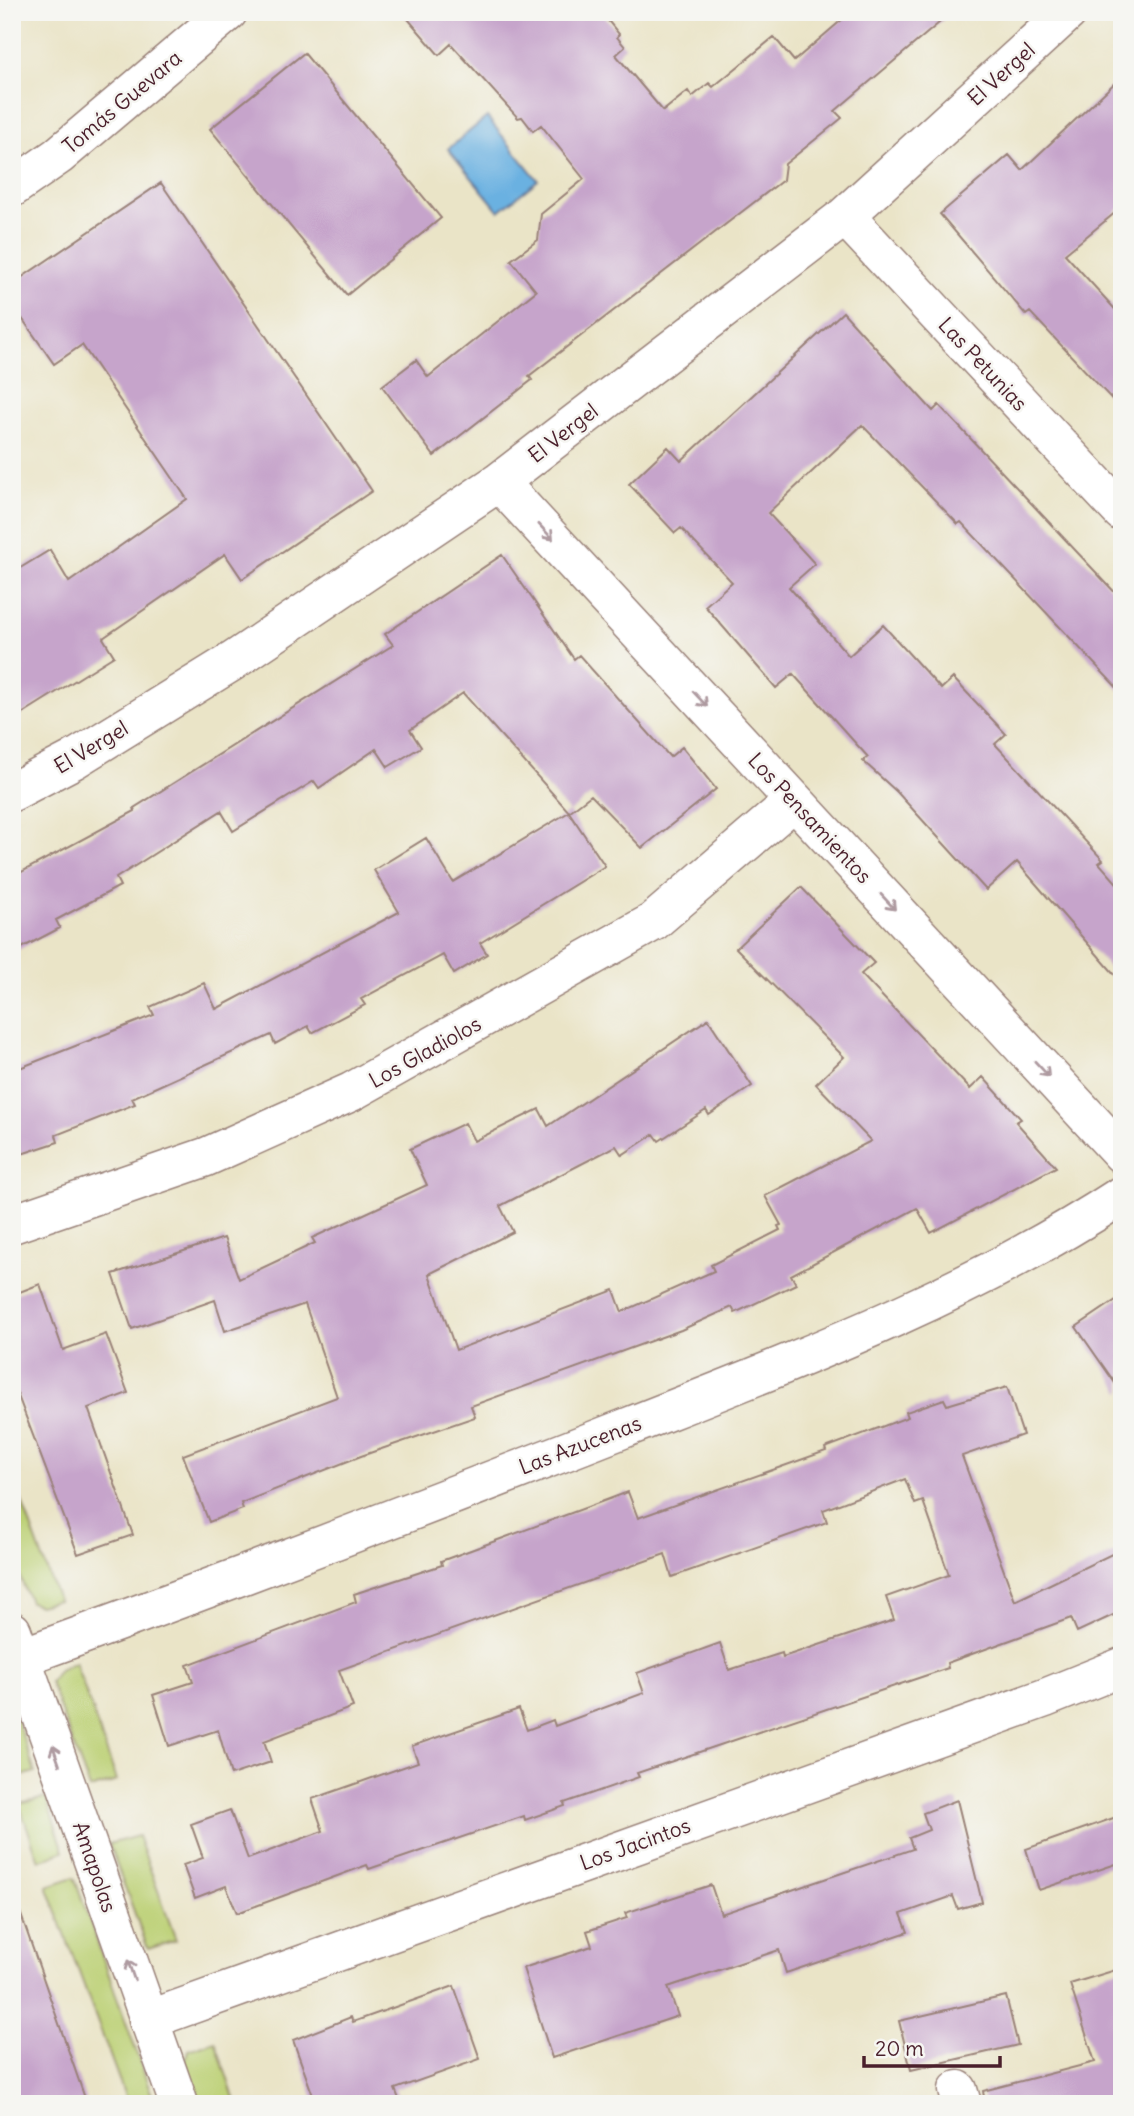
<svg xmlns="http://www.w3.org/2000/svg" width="1134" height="2116" font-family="Delius,sans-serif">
  <rect width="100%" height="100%" fill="#f6f6f2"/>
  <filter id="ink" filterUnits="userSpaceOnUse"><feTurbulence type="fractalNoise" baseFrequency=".0143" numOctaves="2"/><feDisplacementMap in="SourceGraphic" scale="14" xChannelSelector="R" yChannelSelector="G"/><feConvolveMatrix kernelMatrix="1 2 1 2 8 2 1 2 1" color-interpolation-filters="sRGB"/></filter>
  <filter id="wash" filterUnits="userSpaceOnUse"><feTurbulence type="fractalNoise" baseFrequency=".00686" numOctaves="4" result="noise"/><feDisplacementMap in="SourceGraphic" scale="28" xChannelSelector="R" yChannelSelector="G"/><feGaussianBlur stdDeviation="1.57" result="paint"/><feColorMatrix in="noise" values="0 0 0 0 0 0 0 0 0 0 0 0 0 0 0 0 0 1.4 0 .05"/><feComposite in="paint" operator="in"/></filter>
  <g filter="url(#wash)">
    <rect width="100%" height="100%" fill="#eae4c7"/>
    <path fill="#bcd074" stroke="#837850" stroke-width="2" d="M12 1475 58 1600 39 1605 30 1602 12 1557Z
      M75 1662 117 1781 90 1789 50 1682 59 1670Z
      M12 1706 35 1772 12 1779Z
      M46 1798 64 1851 39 1861 19 1804Z
      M138 1836 176 1940 148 1949 109 1844Z
      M74 1877 155 2104H128L47 1886Z
      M215 2041 236 2104H201L185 2061 188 2050Z"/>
    <path fill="#6ab1e1" stroke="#5a6886" stroke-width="2" d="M487 117 538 180 499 211 448 149Z"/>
    <g id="blocks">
      <path fill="#c6a4cb" d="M402 12H601L619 34 617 37 625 47 616 55 663 111 688 91 692 97 709 83 713 87 774 37 794 61 851 12H952L835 111 842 118 785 164 783 180 529 376 532 380 434 456 382 386 416 360 428 377 536 291 511 260 538 240 541 214 584 179 541 125 533 131 522 117 518 118 451 44 439 55Z
        M304 53 441 218 347 295 210 129Z
        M1122 76V207L1065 254 1122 317V410L1030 312 1026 315 940 214 1009 155 1022 170Z
        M161 183 372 491 242 579 225 554 103 638 114 656 12 720V573L50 550 69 582 187 499 82 345 54 364 12 304V284Z
        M843 312 933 411 939 405 1122 600V693L961 522 958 524 862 425 768 513 815 564 789 587 849 656 883 625 941 689 953 678 1006 734 995 744 1103 860 1099 863 1122 889V983L1017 862 986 890 897 792 863 761 868 757 793 674 776 688 705 606 732 582 681 528 675 533 629 484 668 447 681 461Z
        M502 555 574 659 579 655 670 757 682 747 716 789 642 848 591 795 569 812 463 693 410 730 421 747 388 767 376 749 319 788 314 781 233 831 221 811 116 878 120 886 56 920 60 928 12 953V877L135 811 134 808 393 645 385 634Z
        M569 812 605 866 480 943 487 954 454 974 443 955 361 999 365 1005 312 1033 308 1026 275 1044 271 1035 132 1098 135 1104 56 1135 58 1142 12 1157V1071L154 1015 150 1007 204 983 216 1009 399 912 374 870 426 838 453 882Z
        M801 887 874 963 861 974 970 1089 983 1077 1021 1119 1016 1122 1056 1167 931 1233 917 1208 791 1275 796 1284 735 1313 732 1307 681 1330 471 1406 475 1417 361 1456 241 1503 243 1509 209 1522 183 1455 337 1397 305 1304 225 1331 215 1300 132 1329 113 1274 224 1238 239 1279 315 1243 312 1238 427 1185 410 1149 465 1123 474 1141 539 1109 548 1126 708 1019 752 1086 709 1115 706 1110 659 1141 654 1134 622 1155 616 1146 500 1206 513 1232 429 1274 456 1350 614 1290 622 1312 714 1271 711 1265 780 1230 778 1226 781 1225 765 1196 871 1141 816 1084 844 1057 736 948Z
        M40 1284 63 1350 106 1334 128 1393 88 1408 133 1535 78 1554 12 1380V1295Z
        M1122 1296V1393L1076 1327Z
        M1007 1387 1023 1435 962 1456 1015 1601 1122 1549V1611L1077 1632 1071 1618 947 1663 948 1668 637 1773 639 1777 564 1803 565 1806 525 1820 524 1816 369 1869 367 1865 237 1913 226 1886 195 1898 183 1865 203 1858 191 1824 230 1810 248 1859 323 1831 312 1799 418 1762 412 1746 519 1709 527 1730 553 1720 555 1726 644 1693 637 1673 720 1643 729 1670 782 1653 783 1657 894 1620 886 1597 949 1575 923 1501 915 1504 905 1479 823 1510 827 1522 672 1577 665 1554 339 1670 353 1707 264 1741 271 1762 231 1775 218 1730 169 1746 153 1695 193 1682 187 1665 356 1602 354 1594 442 1565 441 1561 628 1492 638 1518 826 1451 825 1448 908 1417 906 1412 944 1399 947 1405Z
        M957 1800 982 1902 958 1909 953 1896 901 1914 908 1932 786 1973 779 1950 668 1987 678 2016 552 2058 523 1968 592 1946 587 1931 627 1918 625 1913 711 1885 721 1914 913 1849 909 1838 929 1830 923 1813Z
        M1122 1815V1862L1039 1890 1026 1849Z
        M18 1906 87 2104H12V1907Z
        M1122 1968V2104H985L983 2091 1095 2062 1070 1984Z
        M454 1986 480 2059 395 2089 401 2104H316L293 2040 351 2017 353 2022Z
        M1006 1996 1018 2045 911 2070 899 2021Z"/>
    </g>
  </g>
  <g filter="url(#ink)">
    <use href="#blocks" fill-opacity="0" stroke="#9a8279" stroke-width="2"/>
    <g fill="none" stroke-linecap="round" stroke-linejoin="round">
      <g stroke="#9a8279" stroke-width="41">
        <path id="minor" d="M12 188 58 156 228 12
          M845 216 1122 512
          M499 482 1122 1154
          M12 792 73 760 233 661 499 482 845 216 1068 12
          M12 1224 206 1157 351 1092 653 922 794 801
          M22 1657C225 1583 427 1506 628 1427 797 1360 970 1295 1122 1195
          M148 2020 1045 1698 1122 1667
          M958 2090 962 2104"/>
      </g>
      <g stroke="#9a8279" stroke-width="41">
        <path id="tertiary" d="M12 1631 179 2104"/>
      </g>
      <use href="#minor" stroke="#fff" stroke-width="38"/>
      <use href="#tertiary" stroke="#fff" stroke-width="38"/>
    </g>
    <defs><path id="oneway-shaft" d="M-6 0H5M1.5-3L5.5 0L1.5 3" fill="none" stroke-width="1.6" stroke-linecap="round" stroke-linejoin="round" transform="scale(1.75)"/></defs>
    <g stroke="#ae9aa0">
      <use href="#oneway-shaft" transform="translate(546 532) rotate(47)"/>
      <use href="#oneway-shaft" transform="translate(700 699) rotate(47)"/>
      <use href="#oneway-shaft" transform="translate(888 902) rotate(47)"/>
      <use href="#oneway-shaft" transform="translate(1042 1069) rotate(47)"/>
      <use href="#oneway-shaft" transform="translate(56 1755) rotate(-109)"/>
      <use href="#oneway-shaft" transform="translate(131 1970) rotate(-109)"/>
    </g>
  </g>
  <g text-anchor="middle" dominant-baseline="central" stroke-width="5" stroke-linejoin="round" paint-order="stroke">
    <g font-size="21" fill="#4a1f2b" stroke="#f6f6f2">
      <text transform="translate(1001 74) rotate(-42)">El Vergel</text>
      <text transform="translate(122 102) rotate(-40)">Tomás Guevara</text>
      <text transform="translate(983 364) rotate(47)">Las Petunias</text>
      <text transform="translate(563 433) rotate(-38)">El Vergel</text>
      <text transform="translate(91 747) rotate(-31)">El Vergel</text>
      <text transform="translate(810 818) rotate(47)">Los Pensamientos</text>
      <text transform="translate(425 1052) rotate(-29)">Los Gladiolos</text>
      <text transform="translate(580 1445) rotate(-21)">Las Azucenas</text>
      <text transform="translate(635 1844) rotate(-20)">Los Jacintos</text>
      <text transform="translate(95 1867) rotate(71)">Amapolas</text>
    </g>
  </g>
  <rect width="1134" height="2116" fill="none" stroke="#f6f6f2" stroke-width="42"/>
  <path d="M864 2056v10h136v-10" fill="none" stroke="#4a1f2b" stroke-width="3.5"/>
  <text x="875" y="2056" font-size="21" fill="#4a1f2b" stroke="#f6f6f2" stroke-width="5" paint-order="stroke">20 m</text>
</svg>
